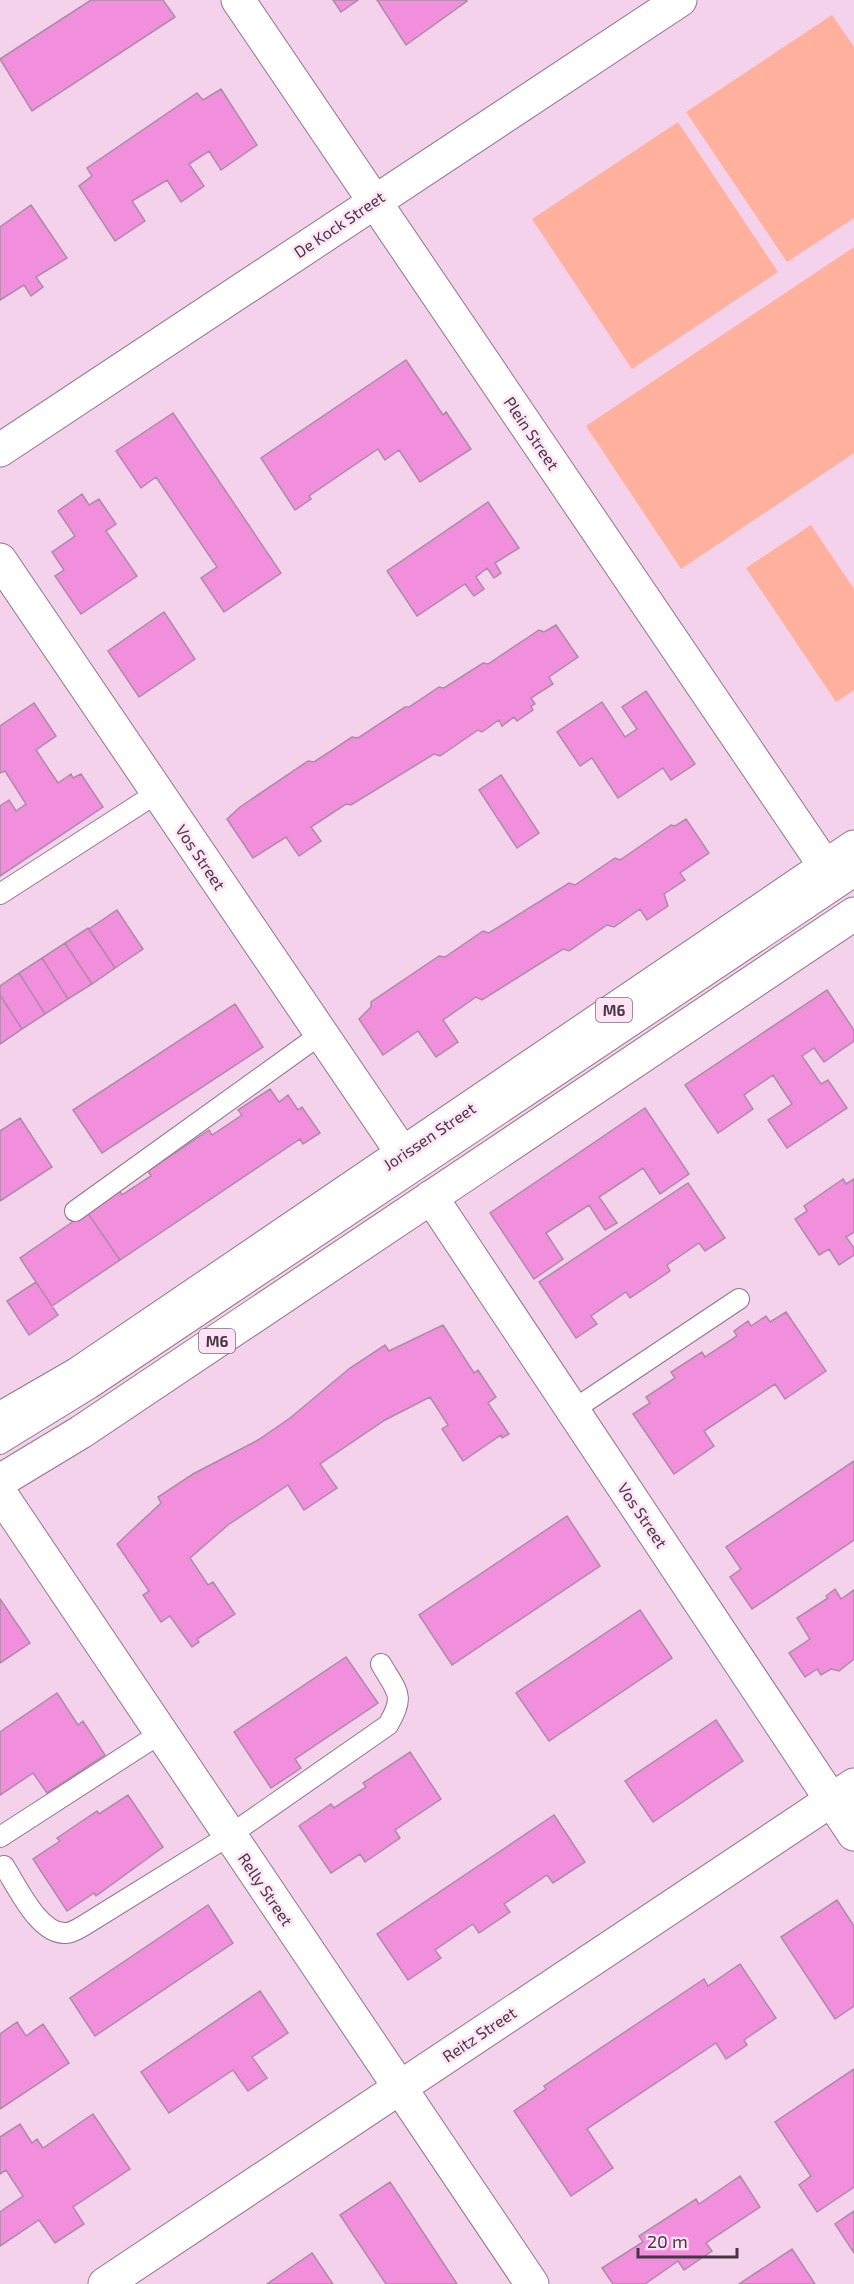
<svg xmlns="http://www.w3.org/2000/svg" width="854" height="2284" font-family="'Exo 2',sans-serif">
  <rect width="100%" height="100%" fill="#f5d2ec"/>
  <path fill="#ffb19d" d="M832 15 854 47V218L787 262 686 112Z
    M678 122 778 272 632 369 532 219Z
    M854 247V453L681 569 586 426Z
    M811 525 854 589V690L836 702 746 568Z"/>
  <path fill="#f18fdc" stroke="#ac8ca4" stroke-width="1.5" d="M91 0H163L175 17 32 111 0 59Z
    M333 0H358L341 12Z
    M377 0H467V1L406 45Z
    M221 89 257 145 221 170 209 151 189 164 204 186 181 202 167 180 132 201 145 221 115 241 79 186 92 176 87 168 197 93 203 100Z
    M31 205 67 258 36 277 43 287 31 296 24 285 0 300V227Z
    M406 360 443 415 446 412 471 449 420 482 399 450 385 460 378 449 309 496 311 499 295 510 261 458Z
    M173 413 281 573 224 612 201 578 217 567 156 477 141 488 116 451Z
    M82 494 89 505 99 499 116 524 106 531 137 576 81 614 55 576 64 570 52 552 75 536 58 511Z
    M488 502 519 548 495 563 501 573 494 578 487 568 476 577 484 589 474 596 465 584 417 616 387 571Z
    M164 612 195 659 139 697 108 651Z
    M556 625 578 657 549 677 553 684 531 698 535 704 531 706 533 710 517 721 514 717 502 726 499 720 482 732 478 730 440 756 434 754 351 805 346 804 311 827 321 841 299 856 286 837 253 858 227 819 240 807 308 761 314 762 352 737 358 738 405 707H409L439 687 444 688 483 663 488 664 539 630 544 632Z
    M646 691 695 764 671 780 663 768 618 798 592 758 580 766 557 732 602 702 625 737 637 729 622 707Z
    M34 703 56 736 36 750 58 783 71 774 73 778 81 774 103 807 0 876V806L9 800 16 811 26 804 5 771 0 773V726Z
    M501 775 539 833 517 848 479 790Z
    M686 819 709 853 680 873 685 880 664 894 668 906 647 920 640 909 614 927 607 925 569 951 563 949 482 1000 476 997 443 1020 458 1042 436 1057 418 1031 383 1055 359 1019 371 1007V1002L439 956 445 957 483 931 489 933 569 883 575 885 615 858 620 860 671 825 675 826Z
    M117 910 143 949 115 968 89 929Z
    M88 928 115 968 92 984 65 943Z
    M65 943 92 984 68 999 42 958Z
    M42 958 68 999 45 1014 19 973Z
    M19 973 45 1014 22 1029 0 995V986Z
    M827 990 854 1030V1041L824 1062 814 1048 802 1056 821 1084 828 1080 847 1108 787 1148 768 1120 792 1104 773 1075 744 1095 753 1109 718 1133 685 1085Z
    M0 995 22 1029 0 1044Z
    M235 1004 263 1047 102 1153 73 1110Z
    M270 1089 279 1102 288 1095 298 1110 302 1107 320 1133 303 1144 300 1139 120 1260 87 1212 119 1190 122 1195 151 1176 148 1171 209 1130 212 1135 242 1115 238 1110Z
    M645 1108 689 1174 660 1194 643 1168 599 1197 617 1223 605 1230 589 1205 546 1233 563 1259 534 1279 490 1213Z
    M20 1118 52 1167 0 1201V1131Z
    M843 1179 846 1184 854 1179V1232L846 1237 854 1248V1255L839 1265 829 1249 819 1255 795 1219 807 1211 804 1206Z
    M688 1183 725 1238 705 1251 699 1243 667 1265 670 1271 630 1298 626 1292 591 1316 597 1324 576 1338 539 1282Z
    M87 1212 120 1260 52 1306 20 1258Z
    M36 1282 58 1315 29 1335 7 1301Z
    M786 1312 826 1371 785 1399 775 1384 704 1431 714 1446 674 1474 633 1414 650 1403 646 1397 675 1378 671 1372 702 1352 705 1357 737 1336 734 1331 748 1321 751 1326 766 1316 770 1322Z
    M443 1325 474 1373 478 1370 496 1397 488 1403 509 1434 502 1438 501 1435 463 1461 442 1429 448 1425 430 1397 385 1420 320 1464 337 1488 304 1510 288 1485 228 1525 190 1558 208 1585 213 1582 235 1614 197 1639 199 1642 192 1647 170 1616 161 1622 143 1595 149 1591 117 1544 161 1503 158 1497 193 1474 258 1440 290 1418 350 1368 385 1345 389 1351Z
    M854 1461V1540L752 1609 730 1577 741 1569 726 1547Z
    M567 1516 600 1566 452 1665 419 1615Z
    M835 1589 841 1599 854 1590V1659L839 1671 831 1669 821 1675 817 1669 805 1677 789 1653 810 1639 797 1618 828 1598 826 1596Z
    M0 1599 30 1643 0 1663Z
    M640 1610 672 1658 549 1741 516 1693Z
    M346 1657 378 1703 295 1759 301 1768 271 1788 234 1732Z
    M57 1693 78 1725 83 1721 105 1755 47 1793 33 1773 0 1795V1732Z
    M716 1720 743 1761 653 1822 625 1781Z
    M410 1752 441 1799 395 1830 400 1838 365 1862 360 1854 331 1873 299 1826 331 1804 334 1808 366 1787 363 1783Z
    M128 1795 163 1847 96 1896 94 1893 67 1911 33 1859 60 1841 57 1838 97 1811 99 1814Z
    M554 1815 585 1862 553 1883 547 1875 504 1904 510 1912 479 1933 473 1924 435 1950 441 1958 408 1980 377 1934Z
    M837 1900 854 1926V2006L835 2019 781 1937Z
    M208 1905 233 1943 95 2036 70 1998Z
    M740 1964 776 2018 744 2040 747 2045 726 2059 716 2043 587 2129 613 2168 571 2196 514 2111 546 2089 544 2086 704 1979 708 1986Z
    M260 1991 288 2033 252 2057 267 2078 248 2091 233 2070 169 2113 141 2072Z
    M17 2022 26 2036 43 2024 69 2063 0 2109V2034Z
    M854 2069V2187L817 2212 799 2185 811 2176 775 2122Z
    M93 2114 130 2169 73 2207 84 2224 55 2243 39 2220 0 2246V2212L23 2196 6 2170 0 2174V2137L20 2124 32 2143 37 2139 43 2148Z
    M740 2176 760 2207 706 2243 712 2251 684 2270 678 2261 645 2284H613L602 2268 643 2242 639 2236 696 2199 699 2204Z
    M390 2182 457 2284H386L340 2215Z
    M854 2211V2253L835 2224Z
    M792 2249 815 2284H739Z
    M312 2253 333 2284H267Z"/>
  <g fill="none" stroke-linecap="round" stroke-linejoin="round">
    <g stroke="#93748b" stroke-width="22">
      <path id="lane" d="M0 894 157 793
        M75 1211 321 1034
        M573 1410 739 1299
        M0 1444 91 1388 854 877
        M0 1837 161 1733
        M4 1866C17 1886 39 1935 66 1933 71 1933 78 1929 83 1926L230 1835 388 1725C406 1695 397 1692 381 1664"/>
    </g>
    <g stroke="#93748b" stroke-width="35">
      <path id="street" d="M238 0 825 866
        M0 450 680 0
        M0 560 403 1154
        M431 1197 854 1834
        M0 1493 532 2284
        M105 2284 854 1785"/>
    </g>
    <g stroke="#93748b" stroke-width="35">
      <path id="primary" d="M0 1419 78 1374 854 847
        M0 1481 81 1432 854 914"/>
    </g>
    <use href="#lane" stroke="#fff" stroke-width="20"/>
    <use href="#street" stroke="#fff" stroke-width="33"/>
    <use href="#primary" stroke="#fff" stroke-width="33"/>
  </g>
  <g text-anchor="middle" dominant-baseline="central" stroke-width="5" stroke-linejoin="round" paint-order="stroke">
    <g fill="#fee2f6" stroke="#7d6b78" stroke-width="1.5">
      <rect x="596" y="998" width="36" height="24" rx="4.5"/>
      <rect x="199" y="1329" width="36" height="24" rx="4.5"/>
    </g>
    <g font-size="15" font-weight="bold" fill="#463842">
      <text x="614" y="1010">M6</text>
      <text x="217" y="1341">M6</text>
    </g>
    <g font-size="16" fill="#463842" stroke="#fee2f6">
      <text transform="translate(339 224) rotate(-34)">De Kock Street</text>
      <text transform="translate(532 433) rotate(56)">Plein Street</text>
      <text transform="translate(201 857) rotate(56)">Vos Street</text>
      <text transform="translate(429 1136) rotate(-34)">Jorissen Street</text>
      <text transform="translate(643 1515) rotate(56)">Vos Street</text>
      <text transform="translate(266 1889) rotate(56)">Relly Street</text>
      <text transform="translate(479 2034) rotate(-34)">Reitz Street</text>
    </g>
  </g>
  <path d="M638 2248v9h99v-9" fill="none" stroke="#463842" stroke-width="3"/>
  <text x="647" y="2248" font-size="18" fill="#463842" stroke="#fee2f6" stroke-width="4.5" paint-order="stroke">20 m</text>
</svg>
